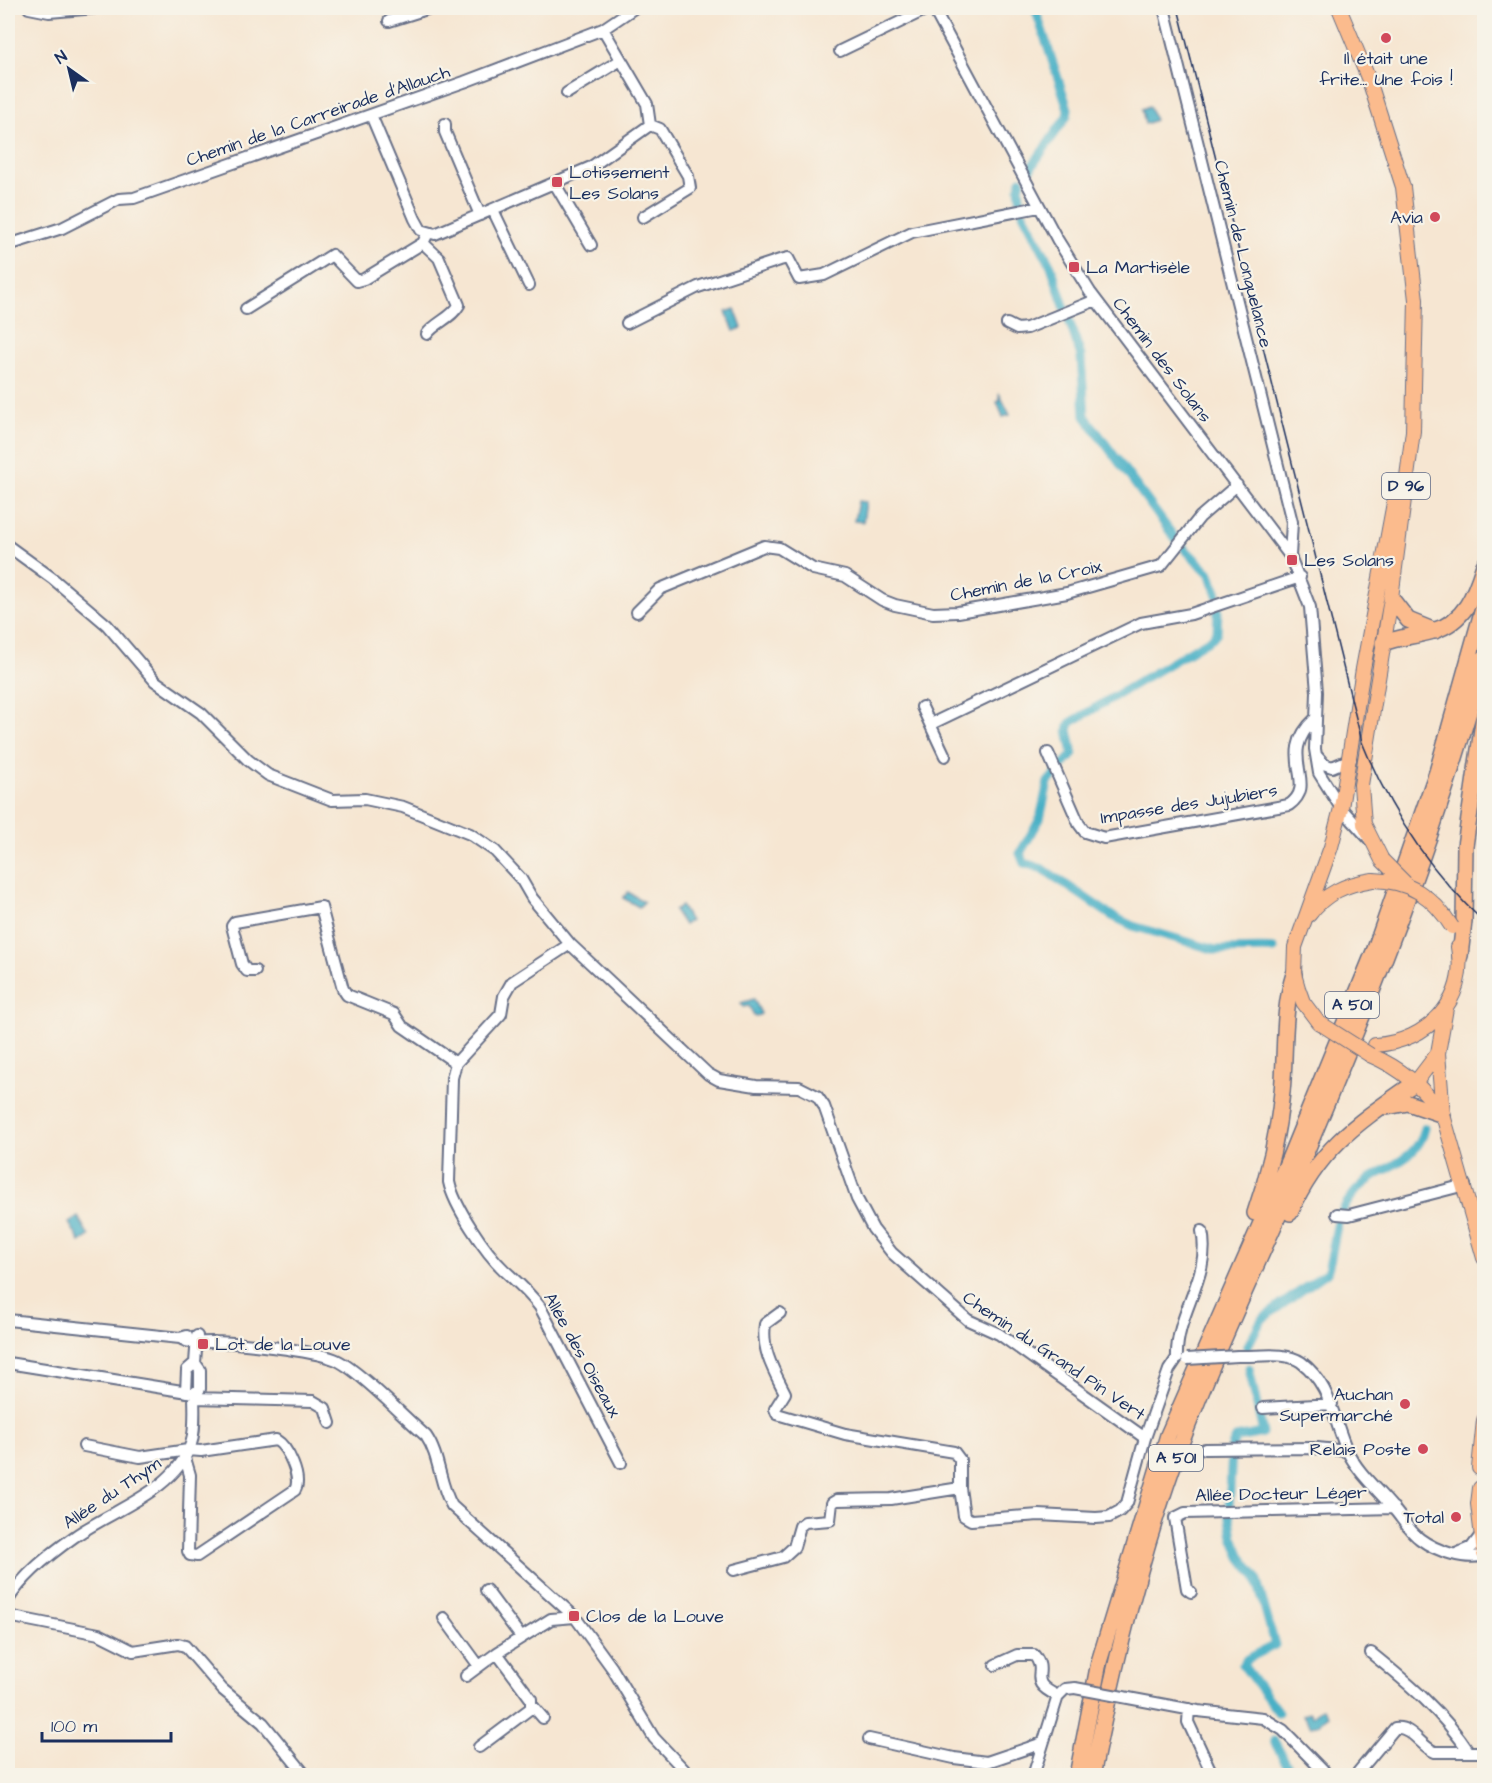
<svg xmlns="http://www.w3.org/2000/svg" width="1492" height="1783" font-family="'Architects Daughter',sans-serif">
  <rect width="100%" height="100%" fill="#f7f3e8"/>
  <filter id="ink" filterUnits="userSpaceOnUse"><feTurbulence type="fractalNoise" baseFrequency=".0167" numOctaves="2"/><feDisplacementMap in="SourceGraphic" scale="12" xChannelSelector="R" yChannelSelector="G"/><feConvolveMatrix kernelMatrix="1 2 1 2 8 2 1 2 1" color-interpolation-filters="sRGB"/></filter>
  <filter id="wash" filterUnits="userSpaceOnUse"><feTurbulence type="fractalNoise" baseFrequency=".008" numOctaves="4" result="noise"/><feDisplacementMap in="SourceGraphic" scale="24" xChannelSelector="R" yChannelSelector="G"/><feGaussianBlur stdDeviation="1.35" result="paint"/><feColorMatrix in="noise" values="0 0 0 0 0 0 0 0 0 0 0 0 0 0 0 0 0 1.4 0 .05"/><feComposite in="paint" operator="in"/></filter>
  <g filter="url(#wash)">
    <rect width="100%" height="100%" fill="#f6e6d2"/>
    <path fill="#48b0c6" stroke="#327092" stroke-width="1.5" d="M1149 106 1155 120 1145 124 1142 109Z
      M735 309 742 328 734 331 726 312Z
      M999 393 1010 415 1003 417 997 402 1000 401Z
      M858 501 866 502 863 522 854 521Z
      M628 892 644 902 639 907 623 898Z
      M681 906 690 921 684 925 674 910Z
      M754 999 761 1014 755 1017 749 1006 743 1007 741 1003Z
      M78 1217 89 1236 80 1242 69 1223Z
      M1322 1708 1328 1716 1317 1725 1311 1726 1303 1716 1309 1712 1312 1716Z"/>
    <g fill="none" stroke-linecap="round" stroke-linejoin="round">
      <path stroke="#48b0c6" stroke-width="9" d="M1028 172 1067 116 1068 109 1035 8
        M1021 180 1019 188 1021 205
        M1023 213 1051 266 1065 309
        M1068 317 1081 356 1085 416 1177 541
        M1182 546 1210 574 1217 595
        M1218 609 1217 632 1212 638 1070 723 1068 730 1073 754 1048 782 1040 819 1020 853 1024 863 1043 869 1112 916 1133 926 1216 950 1274 949
        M1247 1347 1262 1319 1327 1272C1338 1240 1330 1221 1356 1191 1378 1166 1417 1165 1425 1128
        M1232 1446 1236 1438 1263 1433 1249 1368
        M1229 1508 1232 1452
        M1229 1513 1233 1537 1241 1557 1256 1577 1275 1645 1247 1659 1243 1665 1278 1712
        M1274 1741 1293 1776"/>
    </g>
  </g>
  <g filter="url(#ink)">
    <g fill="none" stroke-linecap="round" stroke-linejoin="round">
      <g stroke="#686f87" stroke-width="14">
        <path id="minor" d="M29 8 49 12 96 8
          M933 8 1057 239 1090 292 1290 556 1310 607 1317 692 1315 749 1319 773 1341 808 1370 840
          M1164 8 1292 522 1290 556
          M389 21 430 8
          M840 51 929 8
          M567 93 621 60
          M371 115 415 219 421 230 435 234 591 167 650 125 647 104 603 29
          M445 124V132L480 215
          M555 184 591 245
          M493 210 529 285
          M643 217 690 188 688 176 660 129 650 125
          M423 243 439 258 459 305C452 318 436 322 427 334
          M8 245 62 228 119 199 134 198 464 82 603 29 634 8
          M246 309 332 255 357 281 364 279 423 243 428 233
          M627 323 698 287 780 260 788 258 799 279 824 275 912 232 1039 207
          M1007 324 1017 329 1027 328 1096 300
          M8 546 52 578 107 625 155 681 201 713 248 760 268 775 332 800 365 799 403 807 470 834 495 851 521 879 532 898 570 944 708 1074 719 1080 756 1086 799 1087 817 1096 824 1106 857 1199 873 1229 892 1253 968 1320 999 1334 1145 1438
          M637 612 660 589 764 546 779 548 813 569 845 576 882 600 895 605 933 613 958 612 1067 593 1161 566 1200 517 1237 485
          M922 707 945 756
          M931 724 1141 623 1191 614 1300 577
          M1048 753 1079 824 1085 832 1104 838 1289 805C1320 783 1275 756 1315 719
          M1316 755 1324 764 1332 767 1351 759
          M570 944 512 982 504 996 501 1014 456 1063 452 1078 449 1182C454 1206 485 1252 504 1270 517 1282 529 1292 540 1307L621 1463
          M255 971H247L242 964 232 926 235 922 321 907 343 989 347 995 394 1014 402 1026 456 1063
          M1337 1214 1349 1215 1465 1185
          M780 1313 765 1324C761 1350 774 1371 785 1393L775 1409 777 1414 845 1434 954 1452 960 1460V1488
          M8 1320 180 1338 187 1336
          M180 1338C193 1346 202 1341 215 1342 243 1343 310 1350 334 1359 356 1367 405 1418 426 1436 440 1456 439 1484 452 1506L575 1617 612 1668 654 1738 690 1776
          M1238 1356C1257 1357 1285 1351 1301 1362 1331 1384 1333 1420 1347 1450 1357 1472 1378 1490 1393 1508 1402 1518 1409 1531 1420 1539 1436 1551 1466 1561 1484 1555
          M1177 1358C1175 1314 1212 1276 1202 1231
          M8 1363 194 1393 200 1389V1370L195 1363 197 1336
          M186 1392 187 1370 195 1363
          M194 1398 313 1401 325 1408 330 1423
          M1263 1408 1332 1404
          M84 1446 140 1457 188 1450 201 1451 276 1440C288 1447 302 1478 295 1490L197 1556 190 1555 188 1551 190 1475 185 1458
          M1205 1449 1317 1448 1347 1451
          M1456 1554 1472 1547 1481 1535
          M734 1570 783 1557 794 1547 800 1526 805 1522 830 1520 832 1503 837 1500 891 1499 960 1488 964 1516 971 1520 1039 1515 1096 1518 1109 1517 1120 1511 1127 1503 1145 1438 1169 1370 1177 1358
          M486 1590 521 1637
          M1191 1592 1187 1589 1175 1518 1185 1513 1394 1508
          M8 1600C23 1575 50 1554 74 1537 113 1509 174 1492 191 1444 196 1429 194 1408 194 1393
          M8 1616 99 1634 133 1651 178 1644 185 1646 222 1689 263 1723 306 1776
          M444 1618 479 1666
          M1371 1653C1407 1682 1444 1713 1469 1752
          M995 1665 1017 1655H1034C1050 1674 1024 1680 1058 1696
          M466 1676 497 1653 551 1619 575 1617
          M1123 1697 1198 1711 1263 1718 1283 1730 1328 1776
          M531 1704 543 1718
          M1189 1709 1188 1722 1213 1776
          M869 1739 954 1758 987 1762 1043 1743
          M479 1747 531 1708V1699L497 1653
          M1033 1776 1058 1696 1065 1689 1075 1688
          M1355 1776 1395 1728C1412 1726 1420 1746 1435 1752H1484"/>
      </g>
      <g stroke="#686f87" stroke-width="16">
        <path id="major" d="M1339 8 1369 80 1403 187 1416 300 1413 431 1391 598 1361 785 1364 824 1382 860
          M1309 915C1325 893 1346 884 1373 880
          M1446 1008 1438 1053 1443 1115 1484 1258
          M1318 1022 1303 1002 1298 988 1294 974 1295 947 1331 847 1341 808 1363 669 1396 492
          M1375 1045C1427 1042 1468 1001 1458 947
          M1370 1055C1401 1068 1423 1086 1441 1113
          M1416 1082 1438 1053
          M1479 1468 1484 1420
          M1480 1488 1478 1504 1484 1554"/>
      </g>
      <g stroke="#686f87" stroke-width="18">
        <path id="highway" d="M1391 598 1408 620 1435 631
          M1383 643C1399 637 1417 636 1433 631 1465 622 1475 594 1484 565
          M1460 956 1464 921 1465 846 1484 715
          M1387 1107 1408 1103 1443 1115
          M1255 1213C1269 1173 1278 1134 1282 1092 1286 1054 1282 1011 1294 974
          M1290 1213C1319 1147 1359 1122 1416 1082
          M1077 1776 1099 1662 1168 1435 1289 1159 1375 949 1437 772 1484 605
          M1092 1776C1111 1682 1132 1589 1162 1498 1200 1381 1256 1270 1304 1157 1373 994 1438 830 1484 658"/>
      </g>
      <use href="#minor" stroke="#fff" stroke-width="10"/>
      <use href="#major" stroke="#fbbb8d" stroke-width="14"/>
      <use href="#highway" stroke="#fbbb8d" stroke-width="15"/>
      <path stroke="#1b2f5e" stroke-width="1.5" d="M1178 8 1362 742C1390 811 1430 872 1484 922"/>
      <g stroke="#686f87" stroke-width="14" stroke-linecap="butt">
        <path id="minor-bridge" d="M1187 1359 1238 1356
          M1075 1688 1123 1697"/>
      </g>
      <g stroke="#686f87" stroke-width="16" stroke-linecap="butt">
        <path id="major-bridge" d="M1382 860 1405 883
          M1373 880C1410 881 1433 896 1452 927
          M1318 1022 1370 1055"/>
      </g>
      <use href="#minor-bridge" stroke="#fff" stroke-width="10"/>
      <use href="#major-bridge" stroke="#fbbb8d" stroke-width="14"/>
    </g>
  </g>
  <g fill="#d1495b" stroke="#f7f3e8" stroke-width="2">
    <circle cx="1386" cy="38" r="6"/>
    <rect x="551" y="176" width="12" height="12" rx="3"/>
    <circle cx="1435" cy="217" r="6"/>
    <rect x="1068" y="261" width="12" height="12" rx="3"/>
    <rect x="1286" y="554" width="12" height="12" rx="3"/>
    <rect x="197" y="1338" width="12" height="12" rx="3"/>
    <circle cx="1405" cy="1404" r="6"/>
    <circle cx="1423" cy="1449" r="6"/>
    <circle cx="1456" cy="1517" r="6"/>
    <rect x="568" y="1610" width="12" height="12" rx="3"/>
  </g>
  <g text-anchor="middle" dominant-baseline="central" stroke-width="4.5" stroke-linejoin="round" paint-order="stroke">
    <g fill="#f7f3e8" stroke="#5d6a87" stroke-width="1.5">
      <rect x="1382" y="473" width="48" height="26" rx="4.5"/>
      <rect x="1325" y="992" width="54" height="26" rx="4.5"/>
      <rect x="1149" y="1445" width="54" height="26" rx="4.5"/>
    </g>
    <g font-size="16" font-weight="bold" fill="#1b2f5e">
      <text x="1406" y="486">D 96</text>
      <text x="1352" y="1005">A 501</text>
      <text x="1176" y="1458">A 501</text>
    </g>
    <g font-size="18" fill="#1b2f5e" stroke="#f7f3e8" text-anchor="start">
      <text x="1386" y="58" text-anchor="middle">Il était une<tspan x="1386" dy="21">frite... Une fois !</tspan></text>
      <text x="569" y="172">Lotissement<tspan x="569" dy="21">Les Solans</tspan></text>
      <text x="1423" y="217" text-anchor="end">Avia</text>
      <text x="1086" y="267">La Martisèle</text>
      <text x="1304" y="560">Les Solans</text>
      <text x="215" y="1344">Lot. de la Louve</text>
      <text x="1393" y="1394" text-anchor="end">Auchan<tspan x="1393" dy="21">Supermarché</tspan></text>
      <text x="1411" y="1449" text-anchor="end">Relais Poste</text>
      <text x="1444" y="1517" text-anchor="end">Total</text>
      <text x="586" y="1616">Clos de la Louve</text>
    </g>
    <g font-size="18" fill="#1b2f5e" stroke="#f7f3e8">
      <text transform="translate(318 116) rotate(-19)">Chemin de la Carreirade d'Allauch</text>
      <text transform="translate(1243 254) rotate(76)">Chemin de Longuelance</text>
      <text transform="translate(1162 360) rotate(53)">Chemin des Solans</text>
      <text transform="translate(1026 581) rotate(-11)">Chemin de la Croix</text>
      <text transform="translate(1189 804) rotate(-9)">Impasse des Jujubiers</text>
      <text transform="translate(582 1355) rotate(61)">Allée des Oiseaux</text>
      <text transform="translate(1054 1356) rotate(34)">Chemin du Grand Pin Vert</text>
      <text transform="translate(112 1493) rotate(-34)">Allée du Thym</text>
      <text transform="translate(1281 1494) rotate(-1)">Allée Docteur Léger</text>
    </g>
  </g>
  <rect width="1492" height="1783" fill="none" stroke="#f7f3e8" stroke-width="30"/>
  <g transform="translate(69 69) rotate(326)" stroke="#f7f3e8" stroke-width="4.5" paint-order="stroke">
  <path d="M0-4.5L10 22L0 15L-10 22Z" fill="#1b2f5e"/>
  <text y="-9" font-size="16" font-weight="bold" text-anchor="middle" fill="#1b2f5e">N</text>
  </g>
  <path d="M42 1732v9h129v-9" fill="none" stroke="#1b2f5e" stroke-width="3"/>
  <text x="51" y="1732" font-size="18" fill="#1b2f5e" stroke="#f7f3e8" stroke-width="4.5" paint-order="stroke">100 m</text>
</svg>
